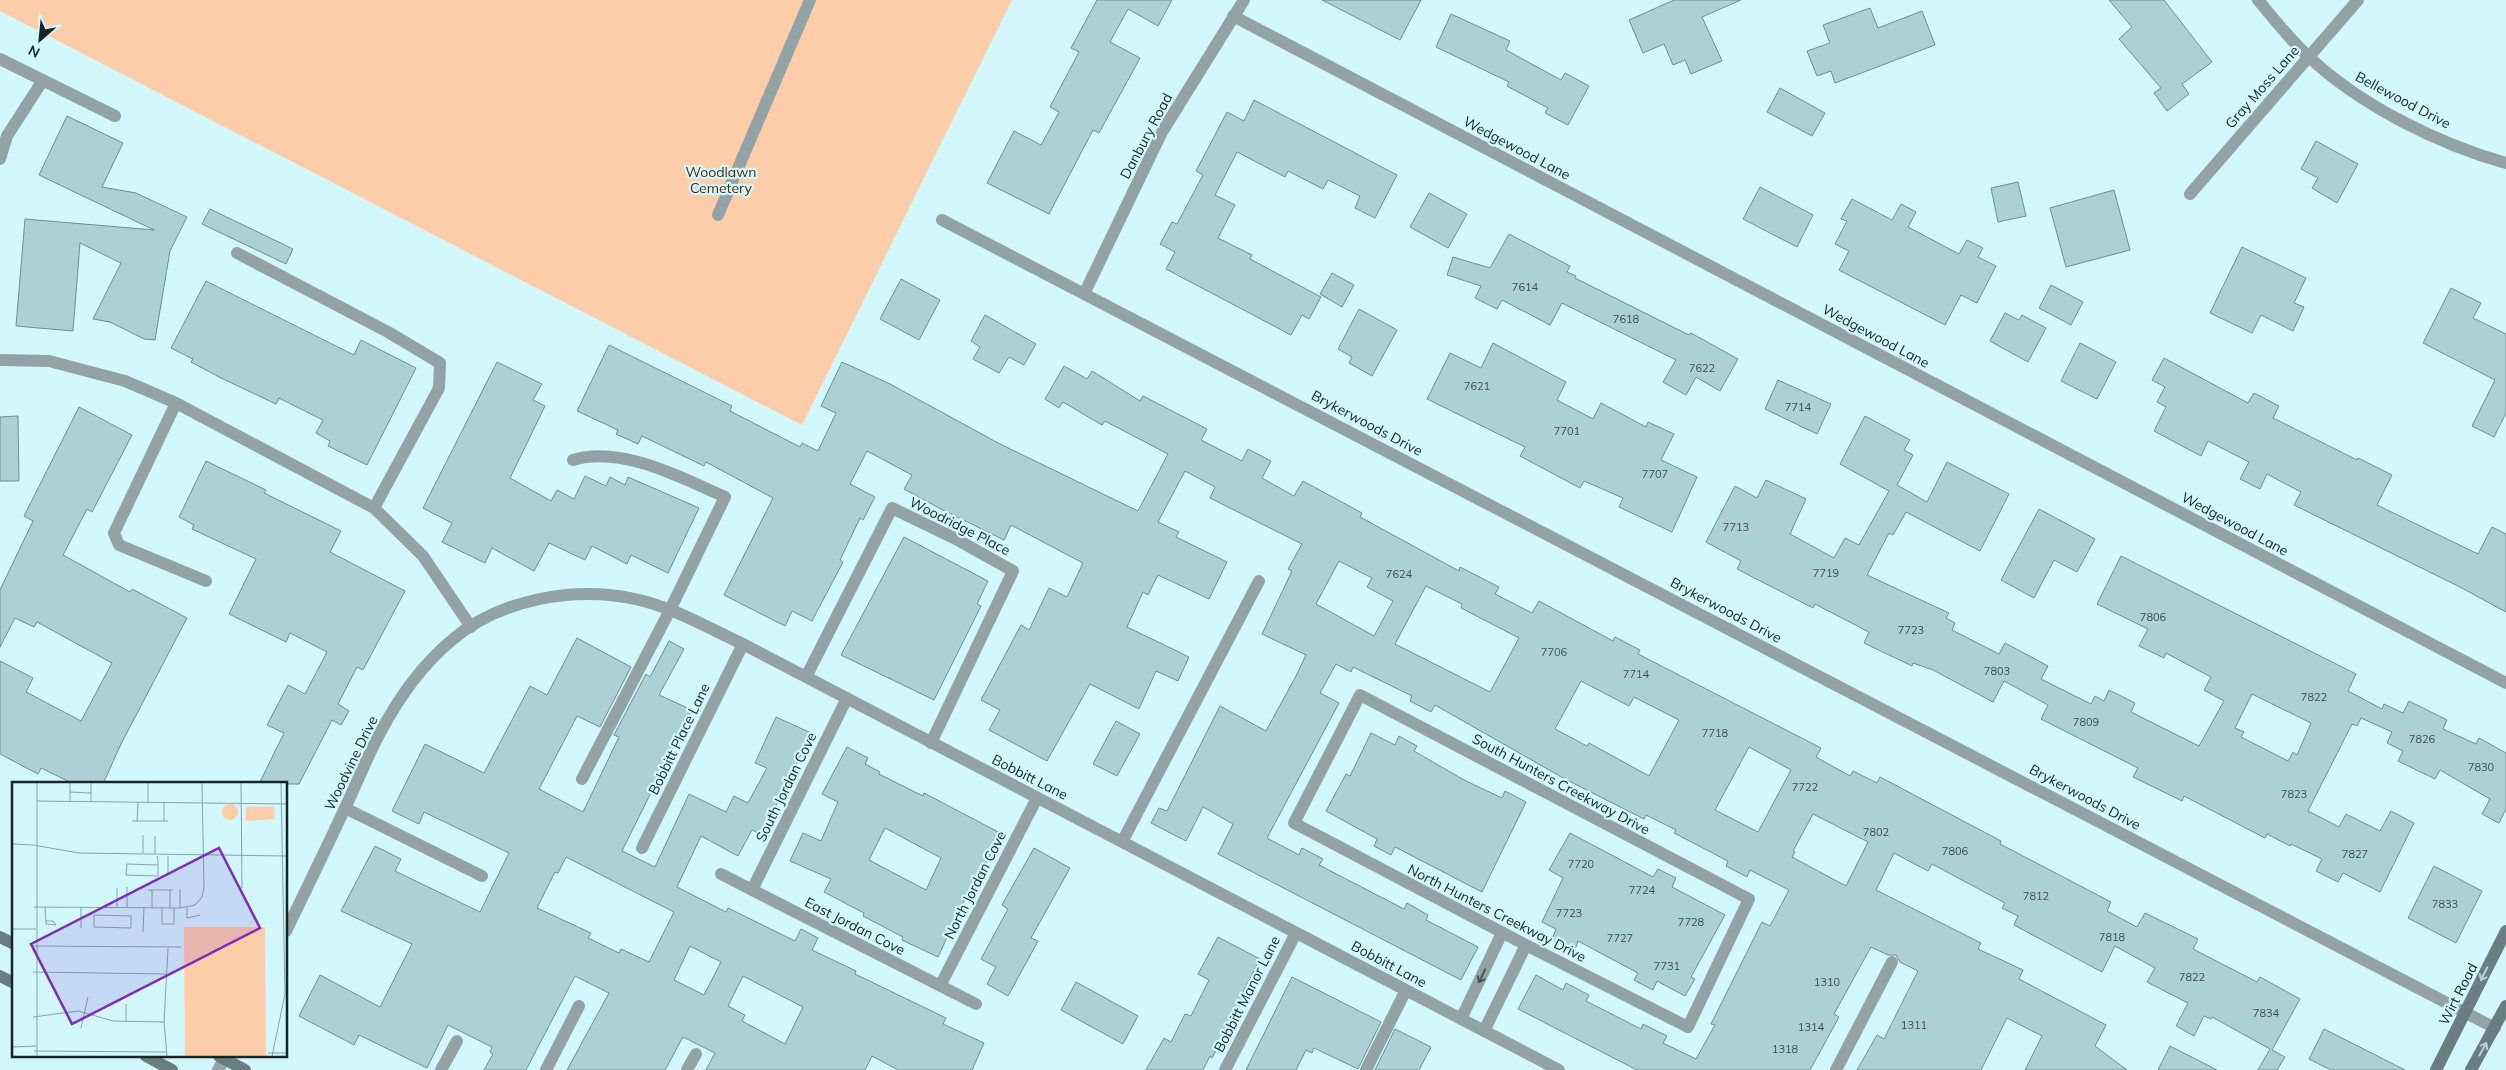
<svg xmlns="http://www.w3.org/2000/svg" width="2506" height="1070" font-family="Mulish,sans-serif">
  <rect width="100%" height="100%" fill="#d2f7fd"/>
  <path fill="#fdcdaa" d="M0 0H1012L802 425 0 11Z"/>
  <path fill="#acd0d6" stroke="#6d8f94" fill-rule="evenodd" d="M1097 0H1172L1158 26 1128 9 1110 42 1140 58 1099 133 1093 130 1049 214 987 183 1014 131 1041 145 1059 112 1050 107 1079 52 1071 48Z
    M1322 0H1421L1400 40Z
    M1674 0H1741L1702 17 1722 61 1691 74 1685 60 1673 65 1664 44 1643 53 1629 20Z
    M2109 0H2164L2212 62 2182 84 2189 94 2167 111 2154 93 2161 88 2119 39 2132 27Z
    M1870 8 1878 28 1922 11 1935 45 1835 83 1831 71 1817 76 1807 51 1830 43 1823 25Z
    M1451 14 1510 41 1506 50 1561 80 1565 73 1589 86 1568 125 1545 113 1548 108 1507 86 1509 82 1436 47Z
    M1780 88 1825 113 1812 136 1767 112Z
    M1254 100 1397 175 1375 218 1355 208 1360 196 1328 180 1323 189 1288 171 1285 177 1237 152 1215 195 1235 205 1218 238 1252 255 1250 259 1321 297 1309 319 1302 315 1291 335 1166 269 1175 252 1160 244 1172 222 1177 224 1203 175 1196 171 1227 112 1244 121Z
    M67 116 123 143 102 187 136 193 187 217 170 251 155 340 144 339 110 322 93 319 121 263 80 243 73 331 16 326 25 219 154 230 39 175Z
    M2316 141 2358 164 2337 203 2312 188 2318 178 2301 169Z
    M2018 182 2026 216 1998 222 1991 188Z
    M1760 187 1813 215 1797 247 1743 219Z
    M2114 190 2130 250 2066 267 2050 208Z
    M1429 193 1467 214 1448 248 1410 227Z
    M1852 199 1892 220 1901 204 1916 212 1908 227 1959 254 1967 240 1983 248 1978 257 1996 266 1977 303 1961 295 1945 325 1839 270 1849 251 1835 244 1847 221 1841 219Z
    M210 209 293 249 286 264 202 224Z
    M1509 234 1570 266 1567 272 1576 276 1575 278 1689 335 1691 333 1738 359 1720 391 1696 377 1686 395 1663 382 1676 360 1562 303 1550 325 1502 300 1497 309 1475 298 1481 286 1447 275 1453 257 1490 268Z
    M2242 247 2306 278 2294 303 2304 307 2293 331 2261 315 2252 333 2210 313Z
    M1332 273 1354 285 1342 307 1320 294Z
    M901 279 940 300 919 340 880 319Z
    M206 281 354 355 361 340 416 368 367 465 328 446 330 441 316 433 323 420 279 398 276 404 221 378 191 362 193 359 171 348Z
    M2051 285 2083 302 2071 325 2039 308Z
    M2451 288 2481 303 2473 318 2506 334V413L2494 437 2472 426 2495 380 2423 343Z
    M1359 309 1397 330 1372 376 1349 363 1352 357 1338 349Z
    M2005 313 2019 320 2022 315 2046 328 2028 362 1990 341Z
    M985 315 1036 344 1024 365 1009 357 999 373 973 359 980 347 971 341Z
    M1493 343 1566 382 1557 400 1593 419 1601 403 1646 427 1648 422 1674 434 1661 460 1697 477 1672 532 1619 507 1623 498 1584 481 1580 488 1520 456 1525 447 1427 399 1450 353 1481 368Z
    M2080 343 2116 362 2097 399 2061 381Z
    M609 345 732 406 730 411 800 447 802 443 818 451 836 413 821 406 842 362 890 384 1000 444 1138 511 1168 454 1105 421 1102 425 1063 402 1059 408 1045 399 1064 366 1087 379 1092 371 1140 401 1143 396 1207 429 1201 440 1242 461 1248 449 1271 461 1262 478 1294 496 1303 481 1362 513 1360 517 1459 571 1460 567 1499 587 1495 594 1532 613 1539 601 1613 641 1615 637 1640 650 1638 654 1821 748 1816 757 1850 776 1853 771 1877 783 1880 777 2001 841 2000 844 2111 902 2107 911 2137 927 2145 913 2198 939 2193 949 2257 982 2260 977 2300 999 2272 1050 2285 1057 2277 1070H2258L2270 1049 2212 1017 2211 1019 2204 1016 2194 1036 2176 1026 2188 1003 2147 982 2155 968 2115 946 2102 972 2014 925 2018 916 2002 908 2005 903 1932 864 1928 871 1894 853 1876 890 1981 943 1978 949 2023 970 2019 979 2106 1025 2095 1046 2127 1070H2025L2042 1036 2007 1018 1981 1070H1857L1877 1035 1884 1039 1918 971 1900 962 1896 955H1888L1871 947 1834 1014 1839 1017 1810 1070H1637L1518 1009 1536 975 1563 990 1566 983 1589 995 1586 1001 1641 1029 1643 1024 1667 1036 1663 1043 1696 1059 1715 1025 1711 1024 1762 922 1770 926 1789 890 1750 870 1747 877 1726 866 1728 861 1674 833 1676 830 1646 815 1644 819 1565 779 1435 705 1431 712 1410 701 1412 696 1353 667 1351 672 1336 664 1320 693 1339 703 1267 838 1299 855 1302 848 1323 859 1319 865 1404 909 1407 903 1428 915 1426 920 1478 947 1461 980 1218 854 1233 824 1203 807 1186 841 1151 823 1159 808 1167 811 1220 706 1266 731 1296 676 1306 655 1262 634 1292 571 1288 569 1302 544 1210 498 1215 487 1185 471 1158 522 1179 532 1176 537 1227 562 1209 599 1158 575 1148 595 1143 592 1127 627 1189 657 1178 681 1156 671 1139 709 1090 684 1047 761 989 730 1000 710 981 700 1021 625 1029 630 1049 588 1067 597 1083 563 1011 525 1004 540 941 509 904 489 912 475 867 451 850 484 875 497 863 520 860 518 840 560 843 562 812 621 792 611 785 626 724 595 773 498 706 462 704 466 642 436 638 444 616 434 618 430 577 411ZM1339 561 1372 578 1367 587 1393 601 1374 636 1316 604ZM1426 586 1462 604 1461 608 1519 638 1490 692 1395 644ZM1581 681 1629 706 1634 697 1679 720 1649 776 1589 743 1587 746 1555 729ZM1749 747 1791 770 1758 832 1715 810ZM1813 814 1868 842 1846 886 1792 857 1795 852 1793 851Z
    M2164 358 2248 403 2254 393 2279 406 2273 418 2357 460 2358 458 2392 475 2377 505 2478 554 2492 527 2506 534V612L2460 587 2294 505 2301 492 2267 474 2260 489 2240 479 2249 462 2208 441 2201 456 2154 431 2166 407 2157 402 2165 387 2152 380Z
    M497 362 542 384 533 400 545 406 510 478 551 501 557 490 574 499 585 476 606 486 610 477 625 485 628 477 699 508 668 573 631 555 627 564 592 546 585 560 549 543 534 571 492 548 485 563 442 542 452 523 423 508Z
    M1778 380 1831 404 1817 434 1765 409Z
    M79 407 132 435 92 512 87 509 63 555 130 592 132 589 187 618 121 744 103 784H74L41 768 38 774 0 754V661L33 678 26 692 81 721 112 663 37 622 34 627 15 618 0 647V590L33 521 24 516Z
    M18 416 19 481H0V417Z
    M1865 416 1910 440 1904 450 1913 455 1897 485 1927 502 1947 462 2009 494 1980 551 1906 512 1893 535 1889 533 1867 575 1949 613 1946 618 1955 623 1952 630 1999 654 2005 643 2048 666 2041 679 2091 704 2095 696 2104 701 2109 690 2135 703 2131 712 2199 746 2224 701 2204 690 2211 677 2166 653 2164 658 2139 646 2148 629 2097 604 2121 556 2356 674 2348 691 2382 709 2384 704 2403 713 2409 701 2447 720 2443 729 2476 744 2479 738 2506 753V809L2499 823 2482 814 2490 799 2440 770 2435 779 2398 761 2403 751 2387 743 2392 732 2361 718 2357 726 2352 724 2308 811 2339 827 2346 814 2380 831 2391 811 2414 823 2380 892 2343 873 2338 882 2316 871 2322 859 2291 844 2290 846 2267 834 2265 838 2184 796 2182 801 2133 777 2138 768 2041 719 2048 705 2004 681 1993 702 1933 670 1913 663 1912 666 1864 643 1869 632 1815 604 1813 608 1737 569 1741 561 1706 542 1735 486 1757 498 1766 480 1806 499 1790 534 1834 558 1845 538 1859 545 1889 491 1840 464ZM2252 694 2311 723 2297 755 2293 752 2288 761 2241 737 2244 732 2235 728Z
    M206 461 266 490 264 493 341 531 330 552 405 591 363 670 357 667 338 704 349 711 341 725 332 720 299 784H259L284 733 267 725 288 685 305 694 327 652 290 633 286 642 229 614 256 559 192 529 194 525 179 517Z
    M2039 509 2095 539 2077 572 2054 560 2034 598 2001 580Z
    M904 537 988 581 977 604 981 606 934 700 841 655Z
    M577 638 631 667 600 727 577 716 539 789 583 812 619 737 614 735 646 674 650 677 669 641 684 649 659 695 692 710 622 851 655 867 689 794 726 812 734 796 748 803 767 768 755 763 776 717 811 733 783 793 760 834 752 830 738 856 701 836 677 887 726 912 728 908 795 941 801 929 818 938 812 950 856 971 855 974 946 1018 943 1024 984 1043 972 1070H898L872 1056 865 1070H706L715 1053 683 1037 665 1070H567L609 993 575 976 526 1070H484L493 1054 490 1052 492 1047 448 1025 427 1068 359 1035 354 1045 299 1016 320 975 380 1007 412 944 341 911 375 846 401 859 395 871 480 912 509 853 424 812 419 824 392 811 425 744 484 773 530 686 547 695ZM566 857 674 912 649 962 621 949 619 953 588 938 591 933 537 908 555 872 558 873ZM690 946 721 962 704 995 674 980ZM743 976 803 1007 785 1044 742 1021 745 1015 728 1006Z
    M1116 721 1140 734 1117 776 1093 764Z
    M1371 733 1395 745 1399 736 1417 746 1414 751 1464 780 1502 798 1505 791 1526 802 1482 892 1395 847 1391 855 1374 846 1377 839 1326 811 1346 774 1350 776Z
    M847 747 868 758 865 764 880 772 879 774 923 796 924 793 1002 834 974 885 972 884 938 957 902 940 903 937 863 916 864 913 824 892 831 879 790 861 803 833 821 841 838 802 822 794ZM885 828 941 858 926 890 869 860Z
    M1570 833 1653 877 1658 869 1676 878 1672 887 1725 915 1691 977 1695 979 1685 996 1657 981 1653 990 1634 980 1638 973 1578 941 1576 947H1569L1552 939 1556 929 1542 922 1563 878 1549 870Z
    M1034 848 1070 868 1031 938 1038 941 1008 996 987 984 996 967 981 959 1008 909 1002 905Z
    M2434 866 2482 891 2456 943 2408 918Z
    M1218 937 1260 959 1241 996 1244 997 1212 1058 1210 1056 1203 1070H1146L1164 1038 1171 1042 1185 1014 1191 1016 1209 980 1198 974Z
    M1292 977 1381 1022 1358 1069 1314 1048 1312 1053 1306 1050 1296 1070H1246Z
    M1076 982 1138 1016 1123 1044 1061 1010Z
    M1395 1029 1431 1047 1419 1070H1375Z
    M2324 1029 2405 1070H2331L2309 1059Z
    M2170 1046 2217 1070H2158Z"/>
  <g fill="none" stroke-linecap="round" stroke-linejoin="round">
    <path stroke="#93a3a5" stroke-width="12" d="M0 59 115 116
      M0 159 7 136 43 80
      M718 215 810 0
      M237 253 388 332 440 363 439 388 374 508
      M0 360 49 361 125 381 176 403 374 508 423 556 471 627
      M176 403 114 533 119 545 206 581
      M582 779 670 610
      M441 1070 457 1041
      M546 1070 579 1006"/>
    <path stroke="#93a3a5" stroke-width="12" d="M2258 0C2274 19 2290 40 2309 57 2360 105 2438 144 2506 163
      M1233 16 2506 683
      M2190 194 2358 0
      M942 220 2495 1028
      M1085 292 1162 132 1244 0
      M573 460C621 445 682 478 725 497L670 610
      M806 677 892 508 956 539 1013 571 931 743
      M1360 695 1749 899 1688 1027 1526 945 1294 823Z
      M345 808 482 876
      M1122 842 1259 581
      M642 848 743 644
      M721 874 976 1004
      M752 890 847 698
      M286 931C306 890 326 849 345 808 357 783 367 757 380 733 398 699 423 664 452 640 500 599 574 586 635 599 673 607 708 628 743 644L1559 1070
      M940 986 1037 798
      M1461 1019 1502 933
      M1484 1031 1526 945
      M218 1070 226 1056
      M687 1070 696 1054
      M1225 1070 1296 933
      M1366 1070 1406 990
      M1836 1070 1892 962"/>
    <path stroke="#687e81" stroke-width="12" d="M0 937 14 944
      M0 976 14 983
      M146 1056 172 1070
      M219 1056 245 1070
      M2436 1070 2506 931
      M2471 1070 2506 1006"/>
  </g>
  <defs><path id="oneway-shaft" d="M-6 0H5M1.5-3L5.5 0L1.5 3" fill="none" stroke-width="1.6" stroke-linecap="round" stroke-linejoin="round" transform="scale(1.25)"/></defs>
  <g stroke="#b2d3d8">
    <use href="#oneway-shaft" transform="translate(2484 974) rotate(116)"/>
    <use href="#oneway-shaft" transform="translate(2483 1049) rotate(-61)"/>
  </g>
  <use stroke="#495759" href="#oneway-shaft" transform="translate(1482 976) rotate(115)"/>
  <g text-anchor="middle" dominant-baseline="central" stroke-width="4.5" stroke-linejoin="round" paint-order="stroke">
    <g font-size="11" fill="#3c5053">
      <text x="1525" y="287">7614</text>
      <text x="1626" y="319">7618</text>
      <text x="1702" y="368">7622</text>
      <text x="1477" y="386">7621</text>
      <text x="1798" y="407">7714</text>
      <text x="1567" y="431">7701</text>
      <text x="1655" y="474">7707</text>
      <text x="1736" y="527">7713</text>
      <text x="1826" y="573">7719</text>
      <text x="1399" y="574">7624</text>
      <text x="2153" y="617">7806</text>
      <text x="1911" y="630">7723</text>
      <text x="1554" y="652">7706</text>
      <text x="1997" y="671">7803</text>
      <text x="1636" y="674">7714</text>
      <text x="2314" y="697">7822</text>
      <text x="2086" y="722">7809</text>
      <text x="1715" y="733">7718</text>
      <text x="2422" y="739">7826</text>
      <text x="2481" y="767">7830</text>
      <text x="1805" y="787">7722</text>
      <text x="2294" y="794">7823</text>
      <text x="1876" y="832">7802</text>
      <text x="1955" y="851">7806</text>
      <text x="2355" y="854">7827</text>
      <text x="1581" y="864">7720</text>
      <text x="1642" y="890">7724</text>
      <text x="2036" y="896">7812</text>
      <text x="2445" y="904">7833</text>
      <text x="1569" y="913">7723</text>
      <text x="1691" y="922">7728</text>
      <text x="2112" y="937">7818</text>
      <text x="1620" y="938">7727</text>
      <text x="1667" y="966">7731</text>
      <text x="2192" y="977">7822</text>
      <text x="1827" y="982">1310</text>
      <text x="2266" y="1013">7834</text>
      <text x="1914" y="1025">1311</text>
      <text x="1811" y="1027">1314</text>
      <text x="1785" y="1049">1318</text>
    </g>
    <g font-size="14" fill="#172527" stroke="#d2f7fd">
      <text transform="translate(2262 87) rotate(-49)">Gray Moss Lane</text>
      <text transform="translate(2403 100) rotate(28)">Bellewood Drive</text>
      <text transform="translate(1146 136) rotate(-62)">Danbury Road</text>
      <text transform="translate(1517 148) rotate(28)">Wedgewood Lane</text>
      <text transform="translate(1876 336) rotate(28)">Wedgewood Lane</text>
      <text transform="translate(1367 423) rotate(28)">Brykerwoods Drive</text>
      <text transform="translate(2235 524) rotate(28)">Wedgewood Lane</text>
      <text transform="translate(960 526) rotate(27)">Woodridge Place</text>
      <text transform="translate(1726 610) rotate(28)">Brykerwoods Drive</text>
      <text transform="translate(679 739) rotate(-64)">Bobbitt Place Lane</text>
      <text transform="translate(351 763) rotate(-64)">Woodvine Drive</text>
      <text transform="translate(1030 777) rotate(27)">Bobbitt Lane</text>
      <text transform="translate(1561 784) rotate(28)">South Hunters Creekway Drive</text>
      <text transform="translate(786 787) rotate(-64)">South Jordan Cove</text>
      <text transform="translate(2085 797) rotate(28)">Brykerwoods Drive</text>
      <text transform="translate(975 885) rotate(-63)">North Jordan Cove</text>
      <text transform="translate(1497 913) rotate(27)">North Hunters Creekway Drive</text>
      <text transform="translate(855 926) rotate(27)">East Jordan Cove</text>
      <text transform="translate(1389 964) rotate(28)">Bobbitt Lane</text>
      <text transform="translate(1247 994) rotate(-63)">Bobbitt Manor Lane</text>
      <text transform="translate(2458 994) rotate(-63)">Wirt Road</text>
    </g>
    <g font-size="14" fill="#4f2804" stroke="#d2f7fd">
      <text x="721" y="172">Woodlawn<tspan x="721" dy="16">Cemetery</tspan></text>
    </g>
  </g>
  <g transform="translate(12 782)">
    <rect width="275" height="275" fill="#d2f7fd"/>
    <path d="M210 30a8 8 0 1 1 16 0a8 8 0 1 1-16 0ZM234 25H262L263 37 234 39ZM172 145H253L254 274H173Z" fill="#fdcdaa"/>
    <path fill="none" stroke="#87a3a7" stroke-width="1" d="M58 1V20M136 1V21M229 1 230 106M58 10 79 11M25 19 275 22M79 20V1M120 39H156M125 39 126 21M152 39V21M143 54V72M0 62 21 63 67 71 275 74M131 71V53M145 74 146 78V94L114 93 115 82 146 83M156 93V74M168 107V126M136 108H161M140 108V126M158 108V126M22 125 168 126 183 123 190 115 192 105 190 1M33 125 34 142 44 143 41 139H34M105 125V106M115 125V105M150 126V142H162V126M175 126V136L188 133M82 133 119 134V146L82 145ZM69 146V125M0 147H24M131 150 132 126M21 164 169 165M21 190 155 192M114 222V240M21 235 66 229 101 239 152 240M69 246 76 215M0 265 24 264M22 269 154 270M256 271H275M25 274V1M155 274 152 240 156 166M260 274 273 212 269 1"/>
    <path fill="#7b2cbf" fill-opacity="0.15" stroke="#7b2cbf" stroke-width="2.5" d="M207 66 248 146 60 242 19 162Z"/>
    <rect width="275" height="275" fill="none" stroke="#172527" stroke-width="2.5"/>
  </g>
  <g transform="translate(40 40) rotate(207)" stroke="#d2f7fd" stroke-width="4" paint-order="stroke">
  <path d="M0-4L9 19L0 12L-9 19Z" fill="#172527"/>
  <text y="-8" font-size="14" font-weight="bold" text-anchor="middle" fill="#172527">N</text>
  </g>
</svg>
